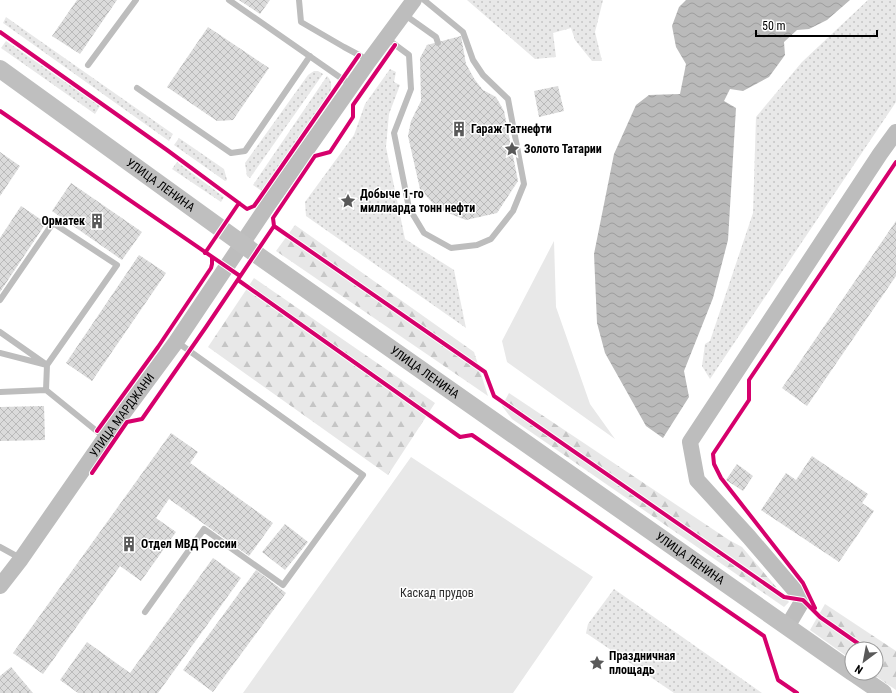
<svg xmlns="http://www.w3.org/2000/svg" width="896" height="693" font-family="'Roboto Condensed',sans-serif">
  <defs>
    <pattern id="grass-dots" width="8" height="8" patternUnits="userSpaceOnUse"><rect width="8" height="8" fill="#e8e8e8"/><path d="M2 2h.1M6 6h.1" fill="none" stroke="#c5c5c5" stroke-width="1.8" stroke-linecap="round"/></pattern>
    <pattern id="forest-firs" width="22" height="20" patternUnits="userSpaceOnUse"><rect width="22" height="20" fill="#e8e8e8"/><path d="M5 1l3.5 6h-7zM16 11l3.5 6h-7z" fill="#c5c5c5"/></pattern>
    <pattern id="water-waves" width="16" height="10" patternUnits="userSpaceOnUse"><rect width="16" height="10" fill="#bababa"/><path d="M0 5q4-4 8 0t8 0" fill="none" stroke="#9e9e9e"/></pattern>
    <pattern id="building-cross-hatch" width="8" height="8" patternUnits="userSpaceOnUse"><rect width="8" height="8" fill="#dbdbdb"/><path d="M0 0l8 8M0 8l8-8" fill="none" stroke="#bababa"/></pattern>
  </defs>
  <rect width="100%" height="100%" fill="#fff"/>
  <path fill="url(#grass-dots)" d="M467 0H603L595 32 602 61H592L575 40 571 28 553 33 556 57 535 59Z
    M868 0H896V102L710 379 702 366 705 344 710 341 753 213 756 117 802 62Z
    M6 17 173 134 169 141 3 23Z
    M6 41 100 106 95 114 1 48Z
    M390 69 396 72 394 82 400 85 389 114 386 147 405 239 454 270 466 328 306 216 305 202 354 135 365 104Z
    M314 71H318L323 74 250 178 247 176 245 163 308 75Z
    M327 76C332 81 332 86 330 92L262 191 253 185Z
    M179 138 224 169 227 180 225 181 174 145Z
    M177 162 224 197 221 202 172 169Z
    M614 589 762 693H674L586 633 588 624Z"/>
  <path fill="url(#forest-firs)" d="M295 225 474 352 488 396 276 251Z
    M254 278 435 403 388 475 208 347Z
    M509 393 729 540 742 547 789 602 784 607 512 419 502 406Z
    M825 604 896 651V690L871 673H876V649H852V660L810 630Z"/>
  <path fill="#e8e8e8" d="M554 241 556 307 590 404 615 439 507 362 502 341Z
    M411 457 593 577 513 693H243Z"/>
  <path fill="url(#water-waves)" d="M686 0H850L827 20 809 29 797 30 784 42 785 55 769 77 743 91 730 89 724 101 736 108 728 240 713 298 684 371 689 397 663 438 646 426 605 353 597 323 594 254 614 154 636 105 649 95 680 94 686 64 676 47 672 26 679 7Z"/>
  <path fill="url(#building-cross-hatch)" d="M77 0H117L80 54 52 36Z
    M239 0H270L260 14Z
    M208 27 269 68 233 120 217 121 167 87Z
    M461 36 466 64 475 80 483 90 496 97 504 111 518 181 497 213 466 220 438 209 420 189 408 136 411 121 421 101 420 58 427 45Z
    M558 86 564 111 539 117 534 91Z
    M0 152 20 166 0 196Z
    M71 183 142 232 122 260 52 211Z
    M21 206 46 223 0 292V238Z
    M896 221V276L807 406 782 388Z
    M139 255 166 273 92 381 66 363Z
    M44 406 45 440 0 441V407Z
    M171 433 198 452 190 463 273 523 249 556 169 499 156 518 176 532 141 581 120 566 43 674 13 653Z
    M812 456 868 494 862 503 874 511 839 562 761 510 786 473 796 480Z
    M737 464 753 476 743 491 726 480Z
    M285 524 308 542 285 570 262 552Z
    M213 558 241 578 158 693H78L60 680 87 642 130 673Z
    M256 570 286 593 213 692 183 670Z
    M11 667 33 693H0V676Z"/>
  <g fill="none" stroke-linecap="round" stroke-linejoin="round">
    <path stroke="#bdbdbd" stroke-width="6" d="M229 0 351 85
      M299 0 301 22 344 47 359 55 369 61
      M405 15 436 37 438 43
      M386 38 409 55 411 89 394 133 409 208 424 233 451 248 477 245 491 239 513 211 524 184 508 99 483 75 473 60 463 32 424 0
      M88 65 136 0
      M137 88 231 153 245 151 310 56
      M0 300 53 223 117 265 47 365 0 332
      M0 353 47 365 46 390
      M0 392 46 390 104 437
      M0 547 20 558
      M145 612 204 529 283 585 363 475 177 342"/>
    <g stroke="#bdbdbd" stroke-width="16">
      <path id="s1" d="M0 586 21 559 105 438 176 342 268 205 369 61 414 0"/>
      <path d="M787 627 803 600 749 537 697 480 690 442 880 154 896 132"/>
    </g>
    <g stroke="#bfbfbf" stroke-width="18">
      <path id="s2" d="M0 69 263 259 852 672"/>
      <path d="M854 673 883 693"/>
    </g>
    <g stroke="#fff" stroke-width="6">
      <path id="cycleway" d="M0 32 167 150 247 209 254 206 259 199 359 55
        M0 111 240 276
        M274 226 485 372 494 396 784 597 803 600 820 617 866 649
        M205 253 239 203
        M238 280 460 437 472 435 764 636 778 680 797 693
        M97 431 158 347 211 268 212 264V257
        M92 473 127 422 142 419 206 327 274 226 273 218 315 156 330 152 353 117V105L395 45
        M815 608 803 583 721 478 714 464 713 454 749 400V380L896 162"/>
    </g>
    <use href="#cycleway" stroke="#d6006c" stroke-width="4"/>
  </g>
  <defs>
    <g id="building-bare" transform="scale(1.2)"><path d="M-4-6H4V6H1V3H-1V6H-4ZM-2.5-4.3h1.7v1.8h-1.7ZM.8-4.3h1.7v1.8H.8ZM-2.5-1h1.7V.8h-1.7ZM.8-1h1.7V.8H.8Z" fill="#595959" stroke="#fff" stroke-width="2.5" paint-order="stroke"/></g>
    <g id="sight-bare" transform="scale(1.2)"><path d="M0-6L1.8-2.2L6-1.7L2.9 1.2L3.7 5.4L0 3.3L-3.7 5.4L-2.9 1.2L-6-1.7L-1.8-2.2Z" fill="#595959" stroke="#fff" stroke-width="2.5" paint-order="stroke"/></g>
  </defs>
  <g fill-rule="evenodd">
    <use href="#building-bare" x="459" y="129"/>
    <use href="#sight-bare" x="512" y="149"/>
    <use href="#sight-bare" x="348" y="201"/>
    <use href="#building-bare" x="97" y="221"/>
    <use href="#building-bare" x="129" y="544"/>
    <use href="#sight-bare" x="597" y="663"/>
  </g>
  <g text-anchor="middle" dominant-baseline="central" stroke-width="3" stroke-linejoin="round" paint-order="stroke">
    <g font-size="12" font-weight="bold" fill="#000" stroke="#fff" text-anchor="start">
      <text x="471" y="129">Гараж Татнефти</text>
      <text x="524" y="149">Золото Татарии</text>
      <text x="360" y="194">Добыче 1-го<tspan x="360" dy="14">миллиарда тонн нефти</tspan></text>
      <text x="85" y="221" text-anchor="end">Орматек</text>
      <text x="141" y="544">Отдел МВД России</text>
      <text x="609" y="656">Праздничная<tspan x="609" dy="14">площадь</tspan></text>
    </g>
    <g font-size="12" fill="#000" stroke="#fff">
      <text stroke="none"><textPath href="#s2" startOffset="198">УЛИЦА ЛЕНИНА</textPath></text>
      <text stroke="none"><textPath href="#s2" startOffset="522">УЛИЦА ЛЕНИНА</textPath></text>
      <text stroke="none"><textPath href="#s1" startOffset="210">УЛИЦА МАРДЖАНИ</textPath></text>
      <text stroke="none"><textPath href="#s2" startOffset="846">УЛИЦА ЛЕНИНА</textPath></text>
    </g>
    <g font-size="12" fill="#2c2c2c" stroke="#fff">
      <text x="437" y="593">Каскад прудов</text>
    </g>
  </g>
  <g transform="translate(864 661) rotate(212)"><circle r="19" fill="#ffffff" stroke="#999999"/>
  <path d="M0-3L7 15L0 10L-7 15Z" fill="#595959"/>
  <text y="-6" font-size="11" font-weight="bold" text-anchor="middle" fill="#000000">N</text>
  </g>
  <path d="M756 30v6h121v-6" fill="none" stroke="#000000" stroke-width="2"/>
  <text x="762" y="30" font-size="12" fill="#000000" stroke="#ffffff" stroke-width="3" paint-order="stroke">50 m</text>
</svg>
